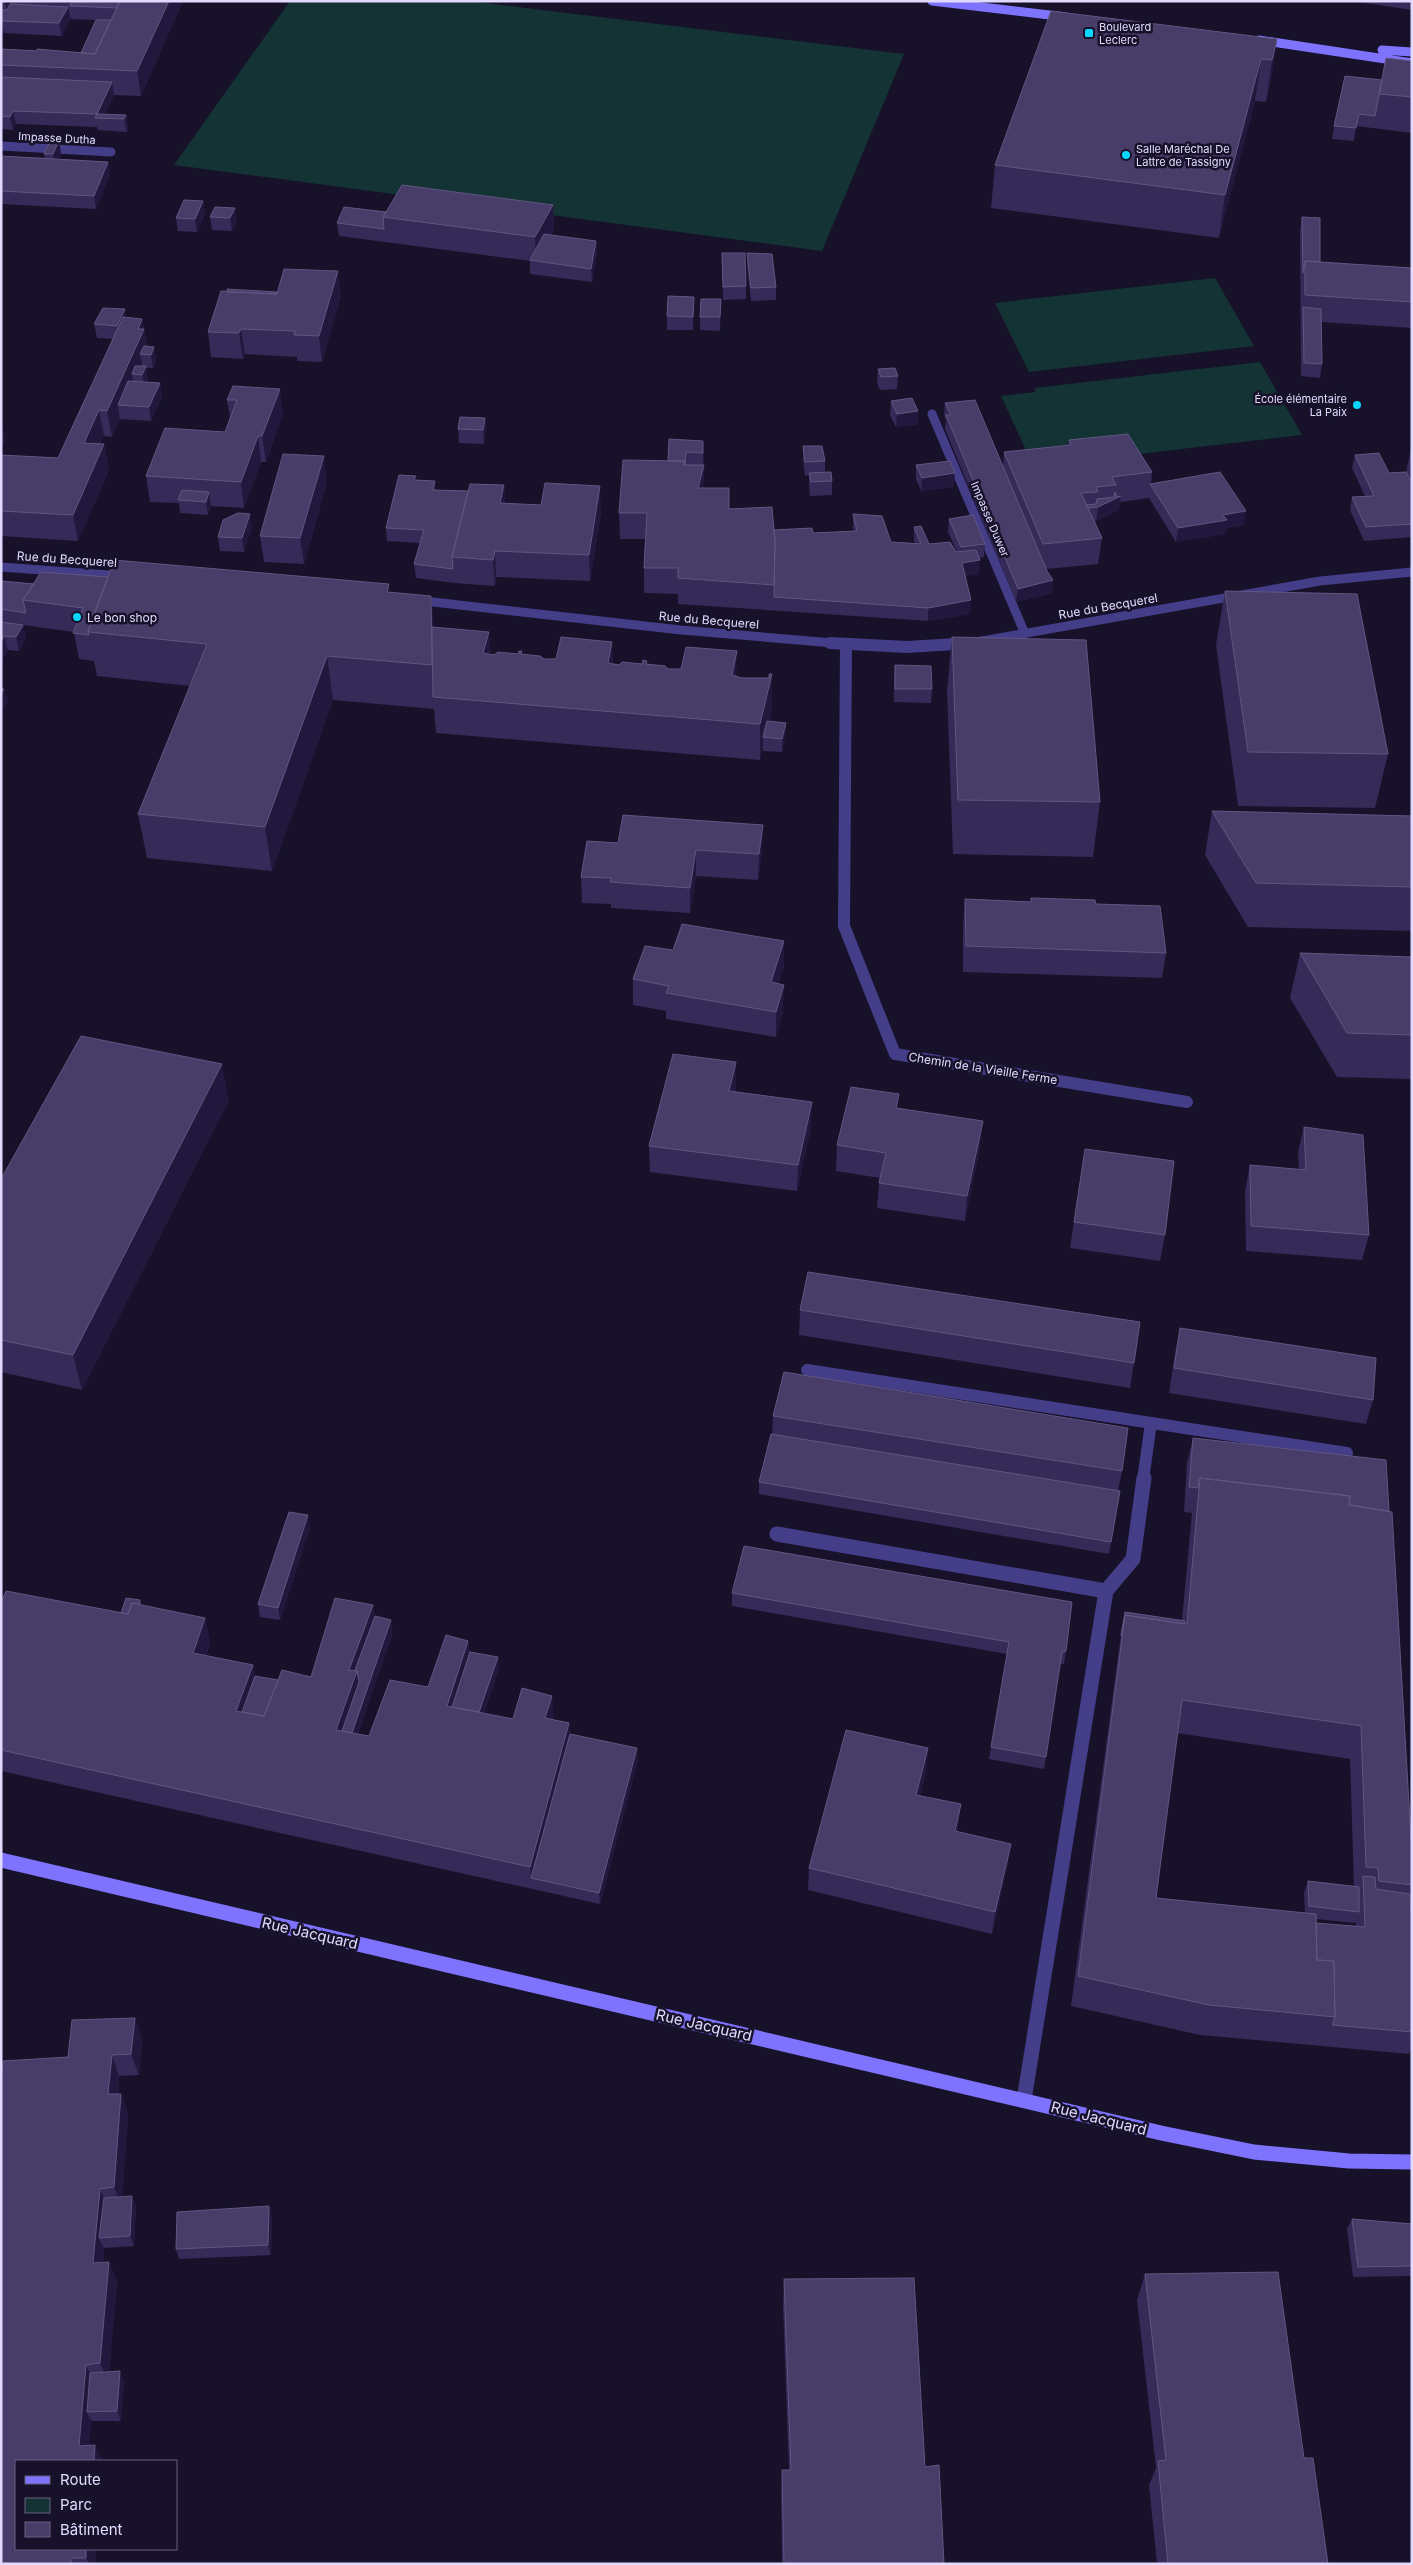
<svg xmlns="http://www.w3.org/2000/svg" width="1413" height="2565" font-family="Inter,sans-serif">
  <rect width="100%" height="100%" fill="#17112a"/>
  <path fill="#143334" d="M290 1H468L904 54 822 251 174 165Z
    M1215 278 1254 346 1029 372 995 303Z
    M1260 362 1302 435 1069 462 1031 461 1001 396 1036 392 1034 388Z"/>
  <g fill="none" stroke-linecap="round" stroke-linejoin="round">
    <path stroke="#443d88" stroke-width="9" d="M1 146 111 152
      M932 414 1025 634"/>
    <path stroke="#443d88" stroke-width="12" d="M807 1370 1347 1453
      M1143 1480 1151 1423"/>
    <path stroke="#443d88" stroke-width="15" d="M777 1534 1106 1591
      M1024 2100 1106 1591 1133 1559 1144 1478"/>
    <path stroke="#443d88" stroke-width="9" d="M1 567 123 576
      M415 600 681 630 845 644
      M965 644 1320 581 1412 572"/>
    <path stroke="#443d88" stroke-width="12" d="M830 643 907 647 972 643
      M846 644 844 926 895 1054 1187 1102"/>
    <path stroke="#7e73fd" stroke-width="9" d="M932 1 1066 17
      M1259 40 1412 63
      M1382 50 1412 52"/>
    <path stroke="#7e73fd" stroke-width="15" d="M1 1860 1161 2133 1254 2152 1349 2161 1412 2162"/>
  </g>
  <path fill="#362a58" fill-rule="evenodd" d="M1 1H183L141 96 114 95 105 114 126 115 128 128 127 132 98 130 97 127 16 124 13 130 1 129V49L81 53 96 20 70 19 62 36 4 33 1 37Z
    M1353 1H1412V10Z
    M1277 39 1271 80 1266 102 1255 101 1219 238 991 208 995 165Z
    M1412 61V133L1356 126 1354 141 1332 139 1334 126 1382 80Z
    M59 141 61 154 59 159 108 162 110 174 96 209 1 204V156L45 158 44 154Z
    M203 201 205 214 197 232 178 231 176 218Z
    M553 205 554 230 551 235 596 241 597 254 592 282 530 274V261L339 236 337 223 386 212Z
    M215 207 237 221 232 231 212 230 210 217Z
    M1302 217 1320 262 1412 268V328L1322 322V364L1320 378 1301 376 1300 230Z
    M722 253 746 286V299L723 300Z
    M747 253 776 287V300L751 301 747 266Z
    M341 296 322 362 297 361V357L245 354 243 359 211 357 208 332Z
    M694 297 693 330H667V316Z
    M721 299 720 331 700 330V317Z
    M125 309 126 318 142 319 147 346 154 347 156 360 153 368H146L148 380 147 382 160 383 162 396 151 421 120 419 112 437 104 436 100 444H104L109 470 78 541 1 536V455L58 458 113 339 97 338 94 324Z
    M878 369 898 376 897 389 880 390 877 383Z
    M233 386 283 414 266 462H261L244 508 211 506 208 515 180 513 179 503 150 502 146 476 225 432 230 418 227 400Z
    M891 401 918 424 896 427 890 415Z
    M945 403 1003 466 1004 452 1068 445 1069 440 1152 472 1151 484 1244 525 1226 528 1225 534 1176 542 1149 498 1120 502 1119 510 1096 521H1094L1102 538 1098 564 1046 569 1053 580 1052 593 1016 602 945 429 946 420 944 416Z
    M485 418 486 431 484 444 459 443 458 429Z
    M703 441 704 488 729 509 774 530 813 533 854 531 853 528V514L891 542 915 543 914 541V527L929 544 957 552 948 532 949 519 985 544 984 557 979 558V574L965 576 970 614 928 621 678 604V594L644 593V568L645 539H620L619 513 668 461Z
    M803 446 825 461V472L832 481V495L810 496 809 486V475L805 476 803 460Z
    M1411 449 1412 537 1364 541 1350 510 1352 497 1365 496 1352 468 1355 455 1389 473 1406 472Z
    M916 465 954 487 921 491 916 479Z
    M416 480 436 490 468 491 504 485 505 503 601 512 590 581 496 577 495 586 454 583 416 578 414 564 420 543 387 541 386 528Z
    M327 482 304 564 264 562 260 536Z
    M252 527 244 552 220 551 218 537Z
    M108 577 390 592 431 596 434 628 491 654 494 655 518 654 522 651V654L544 659 613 664 619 665 647 664 668 669 736 676 772 710 769 722 786 723 785 737 782 752 763 751V745L760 760 436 733 434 709 333 700 272 871 147 858 138 814 190 686 97 676 94 661 79 659 74 632 23 625 26 638 19 651 8 650 1 661V581L34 584Z
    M1225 591 1388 754 1375 808 1238 806 1216 645Z
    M952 637 1100 802 1093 857 953 854 947 691Z
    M895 665 932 689 931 703 894 702V678Z
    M1212 811 1412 816V931L1248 927 1205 855Z
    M587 841 762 851 758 880 696 876 690 913 611 908V904L582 903 581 877Z
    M965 899 1096 904 1166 953 1162 978 963 972V925Z
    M784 941V966L778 984 783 1011 776 1037 666 1019V1011L633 1005V979L673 950Z
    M1300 953 1412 957V1079L1337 1077 1290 998Z
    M736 1087 735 1092 811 1127 797 1191 650 1172 649 1146Z
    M899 1094 897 1108 980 1147 965 1221 877 1208 879 1183 880 1178 836 1171 837 1145Z
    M229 1100 82 1390 1 1372V1179Z
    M1304 1127 1369 1235 1362 1260 1246 1251 1245 1191 1250 1165 1299 1169 1298 1152Z
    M1085 1149 1165 1235 1160 1261 1070 1248Z
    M800 1310 1134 1363 1130 1388 799 1335Z
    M1180 1328 1373 1400 1366 1424 1169 1393 1175 1353Z
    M773 1416 1122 1471 1118 1491H1120L1109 1554 759 1494V1482L772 1434Z
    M1193 1438 1388 1511 1412 1856V1889L1410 1894 1412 1927V2046L1409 2054 1200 2035 1071 2006 1119 1649 1125 1612 1182 1620 1192 1513 1184 1512 1187 1463ZM1177 1733 1350 1759 1354 1886 1308 1881 1304 1893 1305 1913 1156 1898ZM1316 1919 1355 1923 1356 1922V1926L1316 1923Z
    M310 1528 280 1620 260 1617 258 1604Z
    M732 1593 1066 1651 1064 1664H1060L1044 1769 989 1759 1007 1654 732 1606Z
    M140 1600 142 1605 205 1618 210 1642 206 1656 253 1665 255 1676 278 1680 311 1677 375 1616 393 1632 358 1734 369 1736 428 1687 468 1641 470 1652 498 1657 499 1669 484 1713 513 1719 554 1720 569 1723 570 1734 638 1760 600 1904 1 1771V1603L121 1613Z
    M928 1748 926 1771 920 1795 958 1827 957 1832 1011 1844 1007 1867 992 1934 808 1890 809 1868Z
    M135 2018 142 2039 139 2075 119 2076 118 2094H121L128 2114 122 2197 136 2206 134 2246 104 2248 103 2263 109 2262 117 2282 109 2372 124 2381 121 2421H92L91 2420 89 2445 96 2549 95 2564H1L68 2057Z
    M269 2206 272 2217 271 2255 179 2259 176 2249Z
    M1352 2219 1412 2224V2276L1353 2277 1347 2229Z
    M1145 2274 1304 2458 1328 2564H1157L1149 2485 1156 2468 1137 2300Z
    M784 2279 925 2467 944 2564H782L781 2494 782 2470H789L783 2306Z"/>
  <path fill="#22183e" d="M5 1H10L13 16 9 21Z
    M169 1H183L141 96 137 71Z
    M68 7 71 19 62 36 59 23Z
    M1 21 4 33 1 37Z
    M1277 39 1271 80 1266 102 1272 60Z
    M1261 59 1255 101 1219 238 1225 195Z
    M112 82 114 95 103 118 97 114Z
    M13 111 16 124 13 130 10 117Z
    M126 115 128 128 127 132 124 119Z
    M59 141 61 154 55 167 53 154Z
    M108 162 110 174 96 209 94 196Z
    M203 201 205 214 197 232 195 219Z
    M553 205 554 230 536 262 535 237Z
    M235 208 237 221 232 231 230 218Z
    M596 241 597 254 592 282 591 269Z
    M338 271 341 296 322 362 319 336Z
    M125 309 127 322 120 339 117 326Z
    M142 319 148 355 140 354 143 368 132 374 134 387 118 405 120 419 112 437 107 411Z
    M241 329 245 354 243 359 239 333Z
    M154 347 156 360 153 368 151 355Z
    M146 366 148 380 145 388 142 375Z
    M160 383 162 396 151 421 149 407Z
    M280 389 283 414 266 462 262 436Z
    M99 410 104 436 89 468 84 443Z
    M918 411V424L896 427 897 414Z
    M485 418 486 431 484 444 483 430Z
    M1 420 6 440 1 449Z
    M258 436 261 462 244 508 241 482Z
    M104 444 109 470 78 541 73 515Z
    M324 456 327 482 304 564 300 538Z
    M704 465V491L698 488Z
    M955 473 954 487 921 491 922 478Z
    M435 481 436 495 433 490Z
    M504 485 506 511 500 503Z
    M600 486 601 512 590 581 589 555Z
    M209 492 211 506 208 515 206 502Z
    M1121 496 1119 510 1096 521 1098 507Z
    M1246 511 1244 525 1226 528 1225 534 1176 542 1178 528 1223 515Z
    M250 514 252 527 244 552 242 538Z
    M495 551 496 577 495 586 493 560Z
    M980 560 979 574 961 576 962 563Z
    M1053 580 1052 593 1016 602 1018 589Z
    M389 584 394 628 387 592Z
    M431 596 435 640V697L432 665Z
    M971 600 970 614 928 621V608Z
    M23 625 26 638 19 651 16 637Z
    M489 632 492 668 483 653Z
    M4 636 8 650 1 661V642Z
    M612 642 614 678 608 663Z
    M737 651 736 688 732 675Z
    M327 656 333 700 272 871 265 827Z
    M772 674V710L765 737H763V745L760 760V724Z
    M4 689 8 702 2 712 1 694Z
    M786 723 785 737 782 752V739Z
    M763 825 762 851 758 880 759 854Z
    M696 850V876L690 913V888Z
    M784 941V966L771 1008V982Z
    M784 985 783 1011 776 1037V1012Z
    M736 1062V1087L729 1117V1091Z
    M222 1064 229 1100 82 1390 73 1355Z
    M812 1102 811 1127 797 1191 798 1165Z
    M983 1121 980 1147 965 1221 967 1196Z
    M308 1515 310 1528 280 1620 278 1608Z
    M373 1605 377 1628 361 1694 345 1742 336 1730 349 1670Z
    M205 1618 210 1642 199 1677 193 1653Z
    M391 1620 393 1632 354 1745 352 1733Z
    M468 1641 471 1664 453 1718 447 1706Z
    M498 1657 499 1669 477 1735 476 1723Z
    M253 1665 258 1688 246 1723 236 1711Z
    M552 1696 554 1720 547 1741 545 1718Z
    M569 1723 571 1746 531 1878 530 1867Z
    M637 1748 638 1760 600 1904 599 1893Z
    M928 1748 926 1771 914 1817 916 1795Z
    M961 1804 958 1827 952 1854 955 1831Z
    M1011 1844 1007 1867 992 1934 995 1912Z
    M135 2018 142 2039 139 2075 131 2054Z
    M112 2055 119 2076 116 2114 108 2094Z
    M121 2094 128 2114 122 2207 114 2187Z
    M100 2189 108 2208 99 2238 104 2248 101 2282 93 2263Z
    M132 2196 136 2206 134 2246 130 2236Z
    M269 2206 272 2217 271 2255 268 2245Z
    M109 2262 117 2282 108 2382 100 2363Z
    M86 2365 94 2383 87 2412 91 2420 88 2461 79 2446Z
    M120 2371 124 2381 121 2421 117 2411Z
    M95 2445 103 2461H94Z
    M86 2549H96L95 2564H89L86 2558Z
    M72 2558 75 2564H72Z"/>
  <path fill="#483d69" stroke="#605681" d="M72 1H120L117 8 70 6Z
    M120 1H169L137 71 1 65V49L37 51V49L95 54Z
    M10 4 68 7 59 23 1 21V10H7Z
    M1051 11 1277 39 1272 60 1261 59 1225 195 995 165Z
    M96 20H111L95 54 81 53Z
    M1386 58 1412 61V97L1379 94Z
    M1345 76 1382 80 1375 116 1359 114 1356 128 1334 126Z
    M1 77 112 82 97 114 126 115 124 119 95 118 97 114 13 111 10 117 1 116Z
    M51 140 59 141 53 154H44Z
    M1 156 108 162 94 196 1 191Z
    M402 185 553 205 535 237 383 217Z
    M184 200 203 201 195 219 176 218Z
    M215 207 235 208 230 218 210 217Z
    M344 207 386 212 383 217 384 229 337 223Z
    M1302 217 1320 218V262L1305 261 1303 273Z
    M544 234 596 241 591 269 530 260Z
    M722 253H745L746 286 723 287Z
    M747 253 772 254 776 287 751 288Z
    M1305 261 1412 268V302L1305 295Z
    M284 269 338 271 319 336 294 335 295 331 241 329 239 333 208 332 221 291 277 294Z
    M227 289 277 292V294L227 292Z
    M668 296 694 297 693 317 667 316Z
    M701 299H721L720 317H700Z
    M1303 307 1321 309 1322 364 1304 363Z
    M103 308 125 309 117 326 94 324Z
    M123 317 142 319 138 329H144L107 411 99 410 84 443 104 444 73 515 1 511V455L58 458Z
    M144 346 154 347 151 355 140 354Z
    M135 366H146L142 375 132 374Z
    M895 368 898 376 881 377 878 369Z
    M128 381 160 383 149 407 118 405Z
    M233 386 280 389 262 436H258L241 482 146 476 165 428 225 432 237 400H227Z
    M912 398 918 411 897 414 891 401Z
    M975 400 1047 571 1053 580 1018 589 946 415H951L945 403Z
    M460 417 485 418 483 430 458 429Z
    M1128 434 1152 472 1112 477 1116 485 1096 487 1098 492 1081 493 1102 538 1043 544 1004 452 1071 445 1069 440Z
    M669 439 703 441V453L686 452 685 465 684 461H668Z
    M803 446H822L825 461 805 462Z
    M1379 453 1389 473 1406 472 1412 483V524L1366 527 1352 497 1374 496 1355 455Z
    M283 454 324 456 300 538 260 536Z
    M623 460 684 461V465H704L698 488H729V509L772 507 775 542 774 585 678 578V568H644L647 513H619Z
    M950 461 955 473 922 478 916 465Z
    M831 472 832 481 811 482 809 473Z
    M1220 472 1246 511 1223 515 1227 520 1178 528 1150 484Z
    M399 475 416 476 414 480 435 481 433 490 468 491 452 557 453 569 414 564 424 530 386 528Z
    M545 483 600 486 589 555 495 551 493 560 452 557 470 484 504 485 500 503 541 505Z
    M182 490 209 492 206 502 178 500Z
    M1115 492 1117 497 1121 496 1098 507 1088 508 1086 505 1096 504 1097 499 1114 497Z
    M238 513 250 514 242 538 218 537 223 520Z
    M853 514 882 516 891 542 921 544 914 527 921 526 929 544 950 542 956 552 976 550 980 560 962 563 971 600 928 608 774 597 775 542 774 530 812 528 813 533 857 531Z
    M973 515 985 544 961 547 949 519Z
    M114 560 389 584 387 592 431 596 432 665 327 656 265 827 138 814 207 644 88 632Z
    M41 572 108 577 88 632 89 635 73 633 83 608 23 600Z
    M1 581 34 584 23 600 26 613 1 609Z
    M1225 591 1357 594 1388 754 1248 752Z
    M1 622 23 625 16 637 4 636 1 642Z
    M432 627 489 632 483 653 494 655 498 652 518 654 519 651H522L521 654 540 656 544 659H556L561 637 612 642 608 663 619 665 622 662 642 664 643 660 647 661 646 664 665 666 668 669H681L686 647 737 651 732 675 742 678H769V674H772L760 724 433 697Z
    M952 637 1086 640 1100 802 958 800Z
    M895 665 931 666 932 689H895Z
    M1 689H4L1 694Z
    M767 721 786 723 782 739 763 737Z
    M1212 811 1412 816V887L1256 883Z
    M623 815 763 825 759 854 696 850 690 888 610 882 611 878 581 877 587 841 618 843Z
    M1031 898 1095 900 1096 904 1160 906 1166 953 966 946 965 899 1031 902Z
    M682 924 784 941 771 982 784 985 776 1012 666 993 669 986 633 979 645 946 673 950Z
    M1300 953 1412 957V1035L1347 1033Z
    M81 1036 222 1064 73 1355 1 1340V1179Z
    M673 1054 736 1062 729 1091 812 1102 798 1165 649 1146Z
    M851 1087 899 1094 896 1108 983 1121 967 1196 879 1183 886 1153 837 1145Z
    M1304 1127 1363 1135 1369 1235 1251 1226 1250 1165 1306 1170Z
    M1085 1149 1174 1161 1165 1235 1074 1222Z
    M808 1272 1140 1322 1134 1363 800 1310Z
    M1180 1328 1376 1358 1373 1400 1174 1368Z
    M784 1372 1128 1428 1122 1471 773 1416Z
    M771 1434 1120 1491 1111 1542 759 1482Z
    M1193 1438 1386 1460 1389 1511 1349 1505 1350 1496 1200 1478 1198 1488 1189 1487Z
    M1200 1478 1350 1496 1349 1505 1392 1512 1412 1856V1885L1379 1881 1378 1868 1366 1867 1361 1726 1182 1700 1156 1898 1316 1914 1317 1960 1334 1961 1335 2017 1209 2005 1078 1976 1125 1615 1187 1624Z
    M289 1512 308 1515 278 1608 258 1604Z
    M744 1546 1072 1602 1066 1651 1062 1652 1046 1757 991 1747 1009 1642 732 1593Z
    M6 1591 128 1614 132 1603 205 1618 193 1653 253 1665 236 1711 264 1716 282 1670 311 1677 335 1598 373 1605 349 1670 357 1671 336 1730 369 1736 390 1680 428 1687 446 1635 468 1641 447 1706 513 1719 522 1688 552 1696 545 1718 569 1723 530 1867 1 1750V1603Z
    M126 1598 140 1600 139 1604 132 1603 128 1614 121 1613Z
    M1125 1612 1185 1621 1184 1624 1125 1615 1121 1636Z
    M375 1616 391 1620 352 1733 342 1731 359 1682 357 1671 355 1670Z
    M470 1652 498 1657 479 1712 452 1707Z
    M255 1676 278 1680 264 1716 242 1712Z
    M846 1730 928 1748 916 1795 961 1804 955 1831 1011 1844 995 1912 809 1868Z
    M570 1734 637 1748 599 1893 531 1878Z
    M1363 1876 1375 1877 1376 1889 1410 1894 1412 1927V2032L1332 2025 1335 2017 1334 1961 1317 1960 1316 1923 1365 1927Z
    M1308 1881 1359 1887V1912L1309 1906Z
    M135 2018 131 2054 112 2055 108 2094H121L114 2187 100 2189 93 2263 109 2262 100 2363 86 2365 79 2446 95 2445 94 2461H16V2549H86V2558H72V2564H1V2078L3 2061 68 2057 72 2020Z
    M132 2196 130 2236 99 2238 104 2198Z
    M269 2206 268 2245 176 2249 177 2212Z
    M1352 2219 1412 2224V2266L1358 2267Z
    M1278 2272 1304 2458H1313L1328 2564H1168L1158 2461 1166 2460 1145 2274Z
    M914 2278 925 2467 939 2465 944 2564H784L782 2470H791L784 2279Z
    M120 2371 117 2411 87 2412 90 2373Z"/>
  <g fill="#09d6fc" stroke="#17112a" stroke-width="2">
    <rect x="1084" y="28" width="10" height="10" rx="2.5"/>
    <circle cx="1126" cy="155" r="5"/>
    <circle cx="1357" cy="405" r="5"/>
    <circle cx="77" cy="617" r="5"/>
  </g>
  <g text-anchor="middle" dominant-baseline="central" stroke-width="5" stroke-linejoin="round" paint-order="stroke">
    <g font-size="11" fill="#e1dafe" stroke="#17112a" text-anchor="start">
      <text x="1099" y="27">Boulevard<tspan x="1099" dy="13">Leclerc</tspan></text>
      <text x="1136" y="149">Salle Maréchal De<tspan x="1136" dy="13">Lattre de Tassigny</tspan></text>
      <text x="1347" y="399" text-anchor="end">École élémentaire<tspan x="1347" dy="13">La Paix</tspan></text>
    </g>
    <g font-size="11" fill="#e1dafe" stroke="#17112a">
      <text transform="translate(57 138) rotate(3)">Impasse Dutha</text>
      <text transform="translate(990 519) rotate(67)">Impasse Duwer</text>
    </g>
    <g font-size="12" fill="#e1dafe" stroke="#17112a">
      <text transform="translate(67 559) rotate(4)">Rue du Becquerel</text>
      <text transform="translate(1108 606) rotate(-10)">Rue du Becquerel</text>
      <text transform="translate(709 620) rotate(5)">Rue du Becquerel</text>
      <text transform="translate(983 1068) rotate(9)">Chemin de la Vieille Ferme</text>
    </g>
    <g font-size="12" fill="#e1dafe" stroke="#17112a" text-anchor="start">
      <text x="87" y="617">Le bon shop</text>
    </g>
    <g font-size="15" fill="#e1dafe" stroke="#17112a">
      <text transform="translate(310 1933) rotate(13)">Rue Jacquard</text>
      <text transform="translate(704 2025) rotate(13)">Rue Jacquard</text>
      <text transform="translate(1099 2118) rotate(14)">Rue Jacquard</text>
    </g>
  </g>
  <rect width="1413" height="2565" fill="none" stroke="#e1dafe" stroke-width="5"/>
  <rect x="15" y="2460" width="162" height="90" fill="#17112a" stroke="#68617f"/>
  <rect x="25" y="2476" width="25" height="8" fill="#7e73fd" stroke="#68617f"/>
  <text x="60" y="2485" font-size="15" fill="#e1dafe">Route</text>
  <rect x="25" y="2498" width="25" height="15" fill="#143334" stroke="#68617f"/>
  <text x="60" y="2510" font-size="15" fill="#e1dafe">Parc</text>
  <rect x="25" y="2522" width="25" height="15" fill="#483d69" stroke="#68617f"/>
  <text x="60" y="2535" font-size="15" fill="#e1dafe">Bâtiment</text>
</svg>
